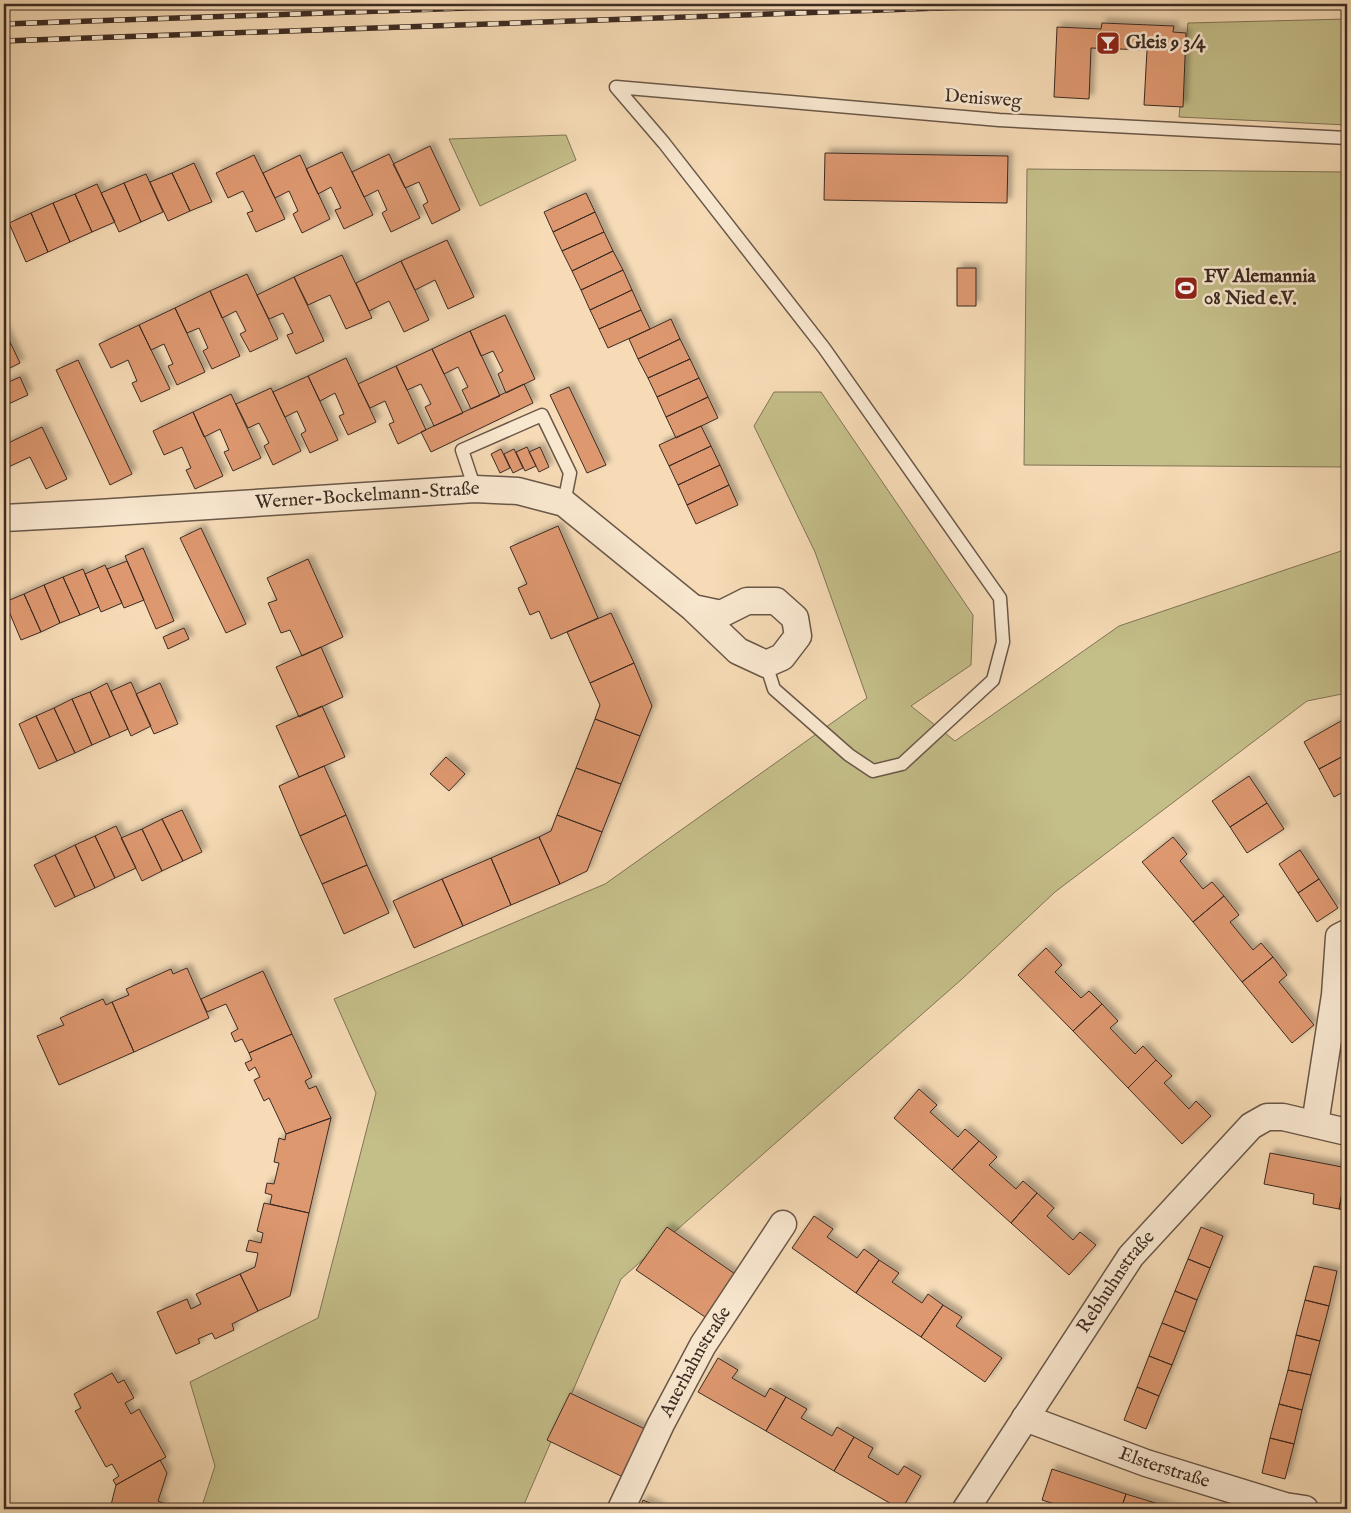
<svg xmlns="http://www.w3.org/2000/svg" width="1351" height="1513" font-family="'IM FELL English',serif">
  <defs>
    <filter id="shadow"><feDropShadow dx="4.5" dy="-4.5" stdDeviation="2.5" flood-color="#0004"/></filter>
  </defs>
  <rect width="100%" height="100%" fill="#f6dbb6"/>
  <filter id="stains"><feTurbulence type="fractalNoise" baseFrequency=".004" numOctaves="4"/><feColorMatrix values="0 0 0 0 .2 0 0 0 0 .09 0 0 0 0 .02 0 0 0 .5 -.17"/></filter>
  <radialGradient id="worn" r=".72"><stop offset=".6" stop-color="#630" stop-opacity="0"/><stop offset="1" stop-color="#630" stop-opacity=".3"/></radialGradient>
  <path fill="#c4be89" stroke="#807456" d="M1347 19V125L1179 117 1188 23Z
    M566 135 576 160 480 206 449 139Z
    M1027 169 1347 172V467L1024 465Z
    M774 392H821L973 615 971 665 911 706 955 741 1119 626 1347 549V693L1307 701 1055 892 962 979 621 1279 522 1509H201L215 1466 190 1382 318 1318 376 1093 334 999 605 884 867 698 815 552 754 426Z"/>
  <path fill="#de9870" stroke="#3c2b23" filter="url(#shadow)" d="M1102 23 1174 26 1173 32 1186 33 1183 107 1144 105 1147 50 1091 48 1089 99 1054 97 1057 27 1101 29Z
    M430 146 460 210 432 224 423 205 428 202 419 182 405 188 393 164Z
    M342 152 373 215 344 229 335 210 341 208 331 187 318 194 306 169Z
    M825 153 1008 156 1007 203 824 200Z
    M389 154 420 218 391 232 382 213 387 210 378 190 364 197 352 172Z
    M254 155 285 219 256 232 247 213 253 211 243 191 228 198 216 173Z
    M300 155 330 219 302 233 293 214 298 211 289 191 275 198 263 173Z
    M194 163 212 202 190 211 172 173Z
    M172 173 190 211 168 221 150 182Z
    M146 174 163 212 141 222 124 183Z
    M124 183 141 222 119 232 101 193Z
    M97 184 115 222 92 232 75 194Z
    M586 193 595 212 553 232 544 212Z
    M75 194 92 232 70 242 53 203Z
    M53 203 70 242 48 252 31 213Z
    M595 212 604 232 562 251 553 232Z
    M31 213 48 252 26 262 9 223Z
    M604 232 613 251 572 271 562 251Z
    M447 240 474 297 448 309 435 280 415 290 401 261Z
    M613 251 623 270 581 290 572 271Z
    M342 255 372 318 346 329 330 295 308 305 294 277Z
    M401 261 429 320 404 332 389 301 369 311 356 283Z
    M957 268H976V306H957Z
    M623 270 632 290 590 310 581 290Z
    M247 274 278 339 250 352 240 334 246 331 236 311 222 318 210 291Z
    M294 277 324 341 296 354 287 335 293 333 283 313 269 319 257 295Z
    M632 290 641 310 599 329 590 310Z
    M210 291 240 356 212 369 203 351 208 348 199 328 187 333 175 308Z
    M175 308 205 372 177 385 168 366 173 364 164 344 151 350 139 325Z
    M641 310 650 329 608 348 599 329Z
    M505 315 535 379 506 393 498 374 503 371 493 351 481 356 470 331Z
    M671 319 680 339 638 359 629 339Z
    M139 325 170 389 141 402 132 383 137 381 128 360 111 368 99 344Z
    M4 329 11 344 4 347Z
    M470 331 500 396 471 409 462 390 468 387 458 367 444 374 432 349Z
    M680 339 690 359 648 378 638 359Z
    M11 344 20 363 4 371V347Z
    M432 349 463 413 434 426 425 407 431 404 421 384 407 390 396 366Z
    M346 358 376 422 348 435 339 416 344 414 335 393 320 401 308 376Z
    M690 359 699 378 657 397 648 378Z
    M78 360 132 474 110 485 56 370Z
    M396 366 426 430 398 444 389 424 394 422 385 401 370 408 358 384Z
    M308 376 338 440 310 453 301 434 306 431 297 411 285 417 273 392Z
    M20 377 28 395 4 406V384Z
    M699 378 708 397 666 417 657 397Z
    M524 384 533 403 431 452 421 432Z
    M569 387 606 465 587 473 550 395Z
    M271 388 301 451 273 465 264 446 269 443 259 423 248 428 236 404Z
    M231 394 261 458 233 471 224 452 229 450 220 429 204 437 193 412Z
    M708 397 718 418 676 438 666 417Z
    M193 412 223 476 195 489 186 470 191 468 182 447 164 455 153 431Z
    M701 426 711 446 669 466 659 445Z
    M42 427 67 479 46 489 30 457 4 469V445Z
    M711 446 720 465 678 485 669 466Z
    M527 447 536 466 525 471 516 452Z
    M540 447 549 467 539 472 529 452Z
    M501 449 510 468 500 473 491 454Z
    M514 449 523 468 513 473 504 454Z
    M720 465 729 485 687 505 678 485Z
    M729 485 738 505 696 524 687 505Z
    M558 526 598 618 551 639 539 611 530 615 518 588 527 584 510 547Z
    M201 528 246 624 226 633 180 538Z
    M143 548 174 621 156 629 125 556Z
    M308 559 343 637 302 656 290 630 281 633 268 603 277 600 267 578Z
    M127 561 144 600 124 608 107 569Z
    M105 565 122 603 101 612 85 574Z
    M83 569 99 607 80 615 63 577Z
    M63 577 80 615 60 623 44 585Z
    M44 585 60 623 41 632 24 594Z
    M24 594 41 632 21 640 5 602Z
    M611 613 634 663 590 683 567 632Z
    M184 628 189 639 168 649 163 637Z
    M321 647 343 697 299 717 276 667Z
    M634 663 652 706 640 736 595 719 600 705 590 683Z
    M131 682 151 726 131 736 111 691Z
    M107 683 128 729 110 737 90 692Z
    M160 683 178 724 154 734 136 694Z
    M90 692 110 737 92 745 72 699Z
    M72 699 92 745 75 753 54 708Z
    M322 706 345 757 299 777 276 726Z
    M54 708 75 753 57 761 36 716Z
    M36 716 57 761 39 769 19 724Z
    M595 719 640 736 621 784 576 768Z
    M1341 721 1347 733V754L1319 769 1304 742Z
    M1347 754V790L1334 797 1319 769Z
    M446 757 465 774 449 791 430 774Z
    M324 766 346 815 300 836 279 786Z
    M576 768 621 784 602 832 557 815Z
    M1249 776 1267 803 1230 827 1212 801Z
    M1267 803 1284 829 1247 853 1230 827Z
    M182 810 202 852 183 861 162 819Z
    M346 815 367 865 322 884 300 836Z
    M557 815 602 832 587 871 560 884 539 837 551 831Z
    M162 819 183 861 162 871 142 829Z
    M116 826 136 868 115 878 95 836Z
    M142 829 162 871 142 881 121 838Z
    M95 836 115 878 95 888 75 845Z
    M539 837 560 884 511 905 491 858Z
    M1173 837 1187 854 1180 861 1203 889 1212 882 1224 896 1193 922 1142 862Z
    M75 845 95 888 75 897 55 855Z
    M1300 850 1319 879 1298 893 1279 864Z
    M55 855 75 897 55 907 34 865Z
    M491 858 511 905 463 926 442 879Z
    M367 865 389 913 344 934 322 884Z
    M442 879 463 926 414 948 393 901Z
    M1319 879 1338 908 1317 922 1298 893Z
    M1224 896 1239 915 1230 922 1253 950 1261 943 1273 957 1242 982 1193 922Z
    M1046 948 1062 965 1055 972 1081 998 1089 991 1102 1004 1073 1031 1018 975Z
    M1273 957 1287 975 1279 982 1314 1025 1292 1043 1242 982Z
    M187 968 209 1018 134 1052 112 1002 129 995 126 989 171 969 173 974Z
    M263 971 292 1034 249 1053 242 1039 235 1042 231 1033 238 1029 226 1004 207 1012 201 999Z
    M103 999 106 1005 112 1002 134 1052 59 1085 37 1036 64 1025 60 1018Z
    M1102 1004 1118 1021 1110 1028 1135 1054 1143 1046 1156 1060 1128 1088 1073 1031Z
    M292 1034 312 1077 305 1081 309 1089 316 1086 331 1118 286 1134 269 1098 264 1101 254 1080 260 1077 255 1067 249 1071 245 1063 252 1060 249 1053Z
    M1156 1060 1172 1076 1164 1083 1189 1109 1196 1101 1211 1116 1182 1144 1128 1088Z
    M919 1089 937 1105 930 1112 958 1137 965 1129 979 1141 952 1170 894 1118Z
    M331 1118 309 1213 270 1204 272 1195 265 1193 267 1183 274 1184 279 1163 274 1162 279 1138 285 1140 286 1134Z
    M979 1141 997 1157 989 1165 1016 1189 1023 1181 1037 1193 1011 1223 952 1170Z
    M1270 1153 1347 1168 1339 1209 1313 1204 1314 1194 1264 1184Z
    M1347 1168V1211L1339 1209Z
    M1037 1193 1054 1208 1047 1216 1073 1240 1080 1232 1096 1245 1069 1275 1011 1223Z
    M264 1203 309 1213 290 1296 258 1311 240 1274 255 1267 258 1253 246 1251 249 1240 261 1243 263 1233 257 1231Z
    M814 1216 833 1229 827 1237 857 1258 864 1249 879 1260 856 1293 792 1248Z
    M667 1227 738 1276 708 1319 636 1270Z
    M1201 1227 1223 1236 1210 1268 1188 1259Z
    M1188 1259 1210 1268 1197 1300 1175 1291Z
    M879 1260 899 1273 892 1282 922 1303 928 1294 943 1305 921 1337 856 1293Z
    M1314 1266 1337 1271 1329 1306 1305 1300Z
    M240 1274 258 1311 232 1324 234 1330 215 1339 212 1333 198 1339 200 1343 176 1354 157 1312 187 1299 191 1309 201 1304 196 1294Z
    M1175 1291 1197 1300 1185 1332 1162 1323Z
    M1305 1300 1329 1306 1320 1341 1296 1335Z
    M943 1305 962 1317 956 1326 1002 1358 985 1382 921 1337Z
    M1162 1323 1185 1332 1172 1365 1149 1356Z
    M1296 1335 1320 1341 1311 1375 1288 1370Z
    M1149 1356 1172 1365 1159 1396 1137 1387Z
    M718 1358 738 1370 732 1378 765 1397 770 1388 786 1397 766 1431 698 1392Z
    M1288 1370 1311 1375 1302 1410 1279 1404Z
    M112 1373 118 1383 124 1380 134 1398 125 1403 131 1414 139 1409 166 1457 116 1485 113 1480 119 1476 112 1464 106 1467 75 1411 81 1408 74 1394Z
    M1137 1387 1159 1396 1146 1429 1124 1420Z
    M570 1393 647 1430 623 1477 547 1440Z
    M786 1397 807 1409 801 1418 832 1436 837 1427 854 1437 834 1471 766 1431Z
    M1279 1404 1302 1410 1294 1444 1270 1438Z
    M854 1437 873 1448 868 1457 898 1475 904 1466 921 1476 902 1509H900L834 1471Z
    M1270 1438 1294 1444 1285 1479 1262 1473Z
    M160 1460 167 1473 158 1501 163 1503 161 1509H122L111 1505 116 1485Z
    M1052 1469 1126 1494 1121 1509H1070L1042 1500Z
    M1126 1494 1175 1509H1121Z
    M643 1500 663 1509H639Z"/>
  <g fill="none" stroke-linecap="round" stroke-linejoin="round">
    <g stroke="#6a5748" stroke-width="15">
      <path id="service" d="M616 87 664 143 824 348 1000 598 1003 642 993 680 902 764 873 771 849 755 774 689 766 664
        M616 87 999 120 1347 138
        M475 489 462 450 542 415 570 473 564 503"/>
    </g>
    <g stroke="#6a5748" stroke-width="29">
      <g id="minor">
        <path id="s1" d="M4 518 98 513 475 489 518 491 564 503 693 608 738 651 766 664 782 657 798 636 795 618 776 601H747L721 614 693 608"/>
        <path d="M1315 1124 1335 995 1339 937 1347 933"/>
        <path id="s2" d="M1025 1418 1146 1463 1285 1506 1305 1509"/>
        <path id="s3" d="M621 1509 661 1424 703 1345 783 1224"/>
        <path id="s4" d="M966 1509 1131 1256 1251 1126 1267 1117H1283L1347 1132"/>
      </g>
    </g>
    <use href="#service" stroke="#f9e8d0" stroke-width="12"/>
    <use href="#minor" stroke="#f9e8d0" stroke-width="26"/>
    <g stroke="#3c2b23" stroke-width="5.5">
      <path id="rail" d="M4 24 586 4
        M4 41 1054 4"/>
    </g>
    <use href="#rail" stroke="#f9e8d0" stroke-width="4" stroke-dasharray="11" stroke-linecap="butt"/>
  </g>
  <defs>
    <g id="bar-square" transform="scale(1.25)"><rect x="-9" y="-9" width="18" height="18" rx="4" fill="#8f2418" stroke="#f9e8d0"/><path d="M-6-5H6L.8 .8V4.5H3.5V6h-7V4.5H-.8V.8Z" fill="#fff"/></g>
    <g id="stadium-square" transform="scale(1.25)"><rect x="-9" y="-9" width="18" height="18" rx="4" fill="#8f2418" stroke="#f9e8d0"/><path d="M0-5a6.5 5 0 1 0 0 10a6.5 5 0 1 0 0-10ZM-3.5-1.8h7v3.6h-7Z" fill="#fff"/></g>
  </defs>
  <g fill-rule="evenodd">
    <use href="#bar-square" x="1108" y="43"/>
    <use href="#stadium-square" x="1186" y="288"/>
  </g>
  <g text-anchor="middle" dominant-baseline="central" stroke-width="5" stroke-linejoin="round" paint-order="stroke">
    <g font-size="19" font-weight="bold" fill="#3c2b23" stroke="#f9e8d0" text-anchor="start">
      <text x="1126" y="43">Gleis 9 3/4</text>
      <text x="1204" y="277">FV Alemannia<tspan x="1204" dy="22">08 Nied e.V.</tspan></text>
    </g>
    <g font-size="19" fill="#3c2b23" stroke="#f9e8d0">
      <text transform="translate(983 99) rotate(4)">Denisweg</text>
      <text stroke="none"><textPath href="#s1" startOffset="364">Werner-Bockelmann-Straße</textPath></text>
      <text stroke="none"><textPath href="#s4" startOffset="272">Rebhuhnstraße</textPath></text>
      <text stroke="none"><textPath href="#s3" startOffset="165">Auerhahnstraße</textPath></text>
      <text stroke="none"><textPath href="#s2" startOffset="148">Elsterstraße</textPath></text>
    </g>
  </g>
  <rect width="1351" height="1513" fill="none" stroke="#f6dbb6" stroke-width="20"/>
  <rect x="5" y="5" width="1341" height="1503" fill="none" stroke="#3c2b23" stroke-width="2.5"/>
  <rect x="10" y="10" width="1331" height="1493" fill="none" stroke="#3c2b23"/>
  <rect width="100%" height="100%" filter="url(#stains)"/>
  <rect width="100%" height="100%" fill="url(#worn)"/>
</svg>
